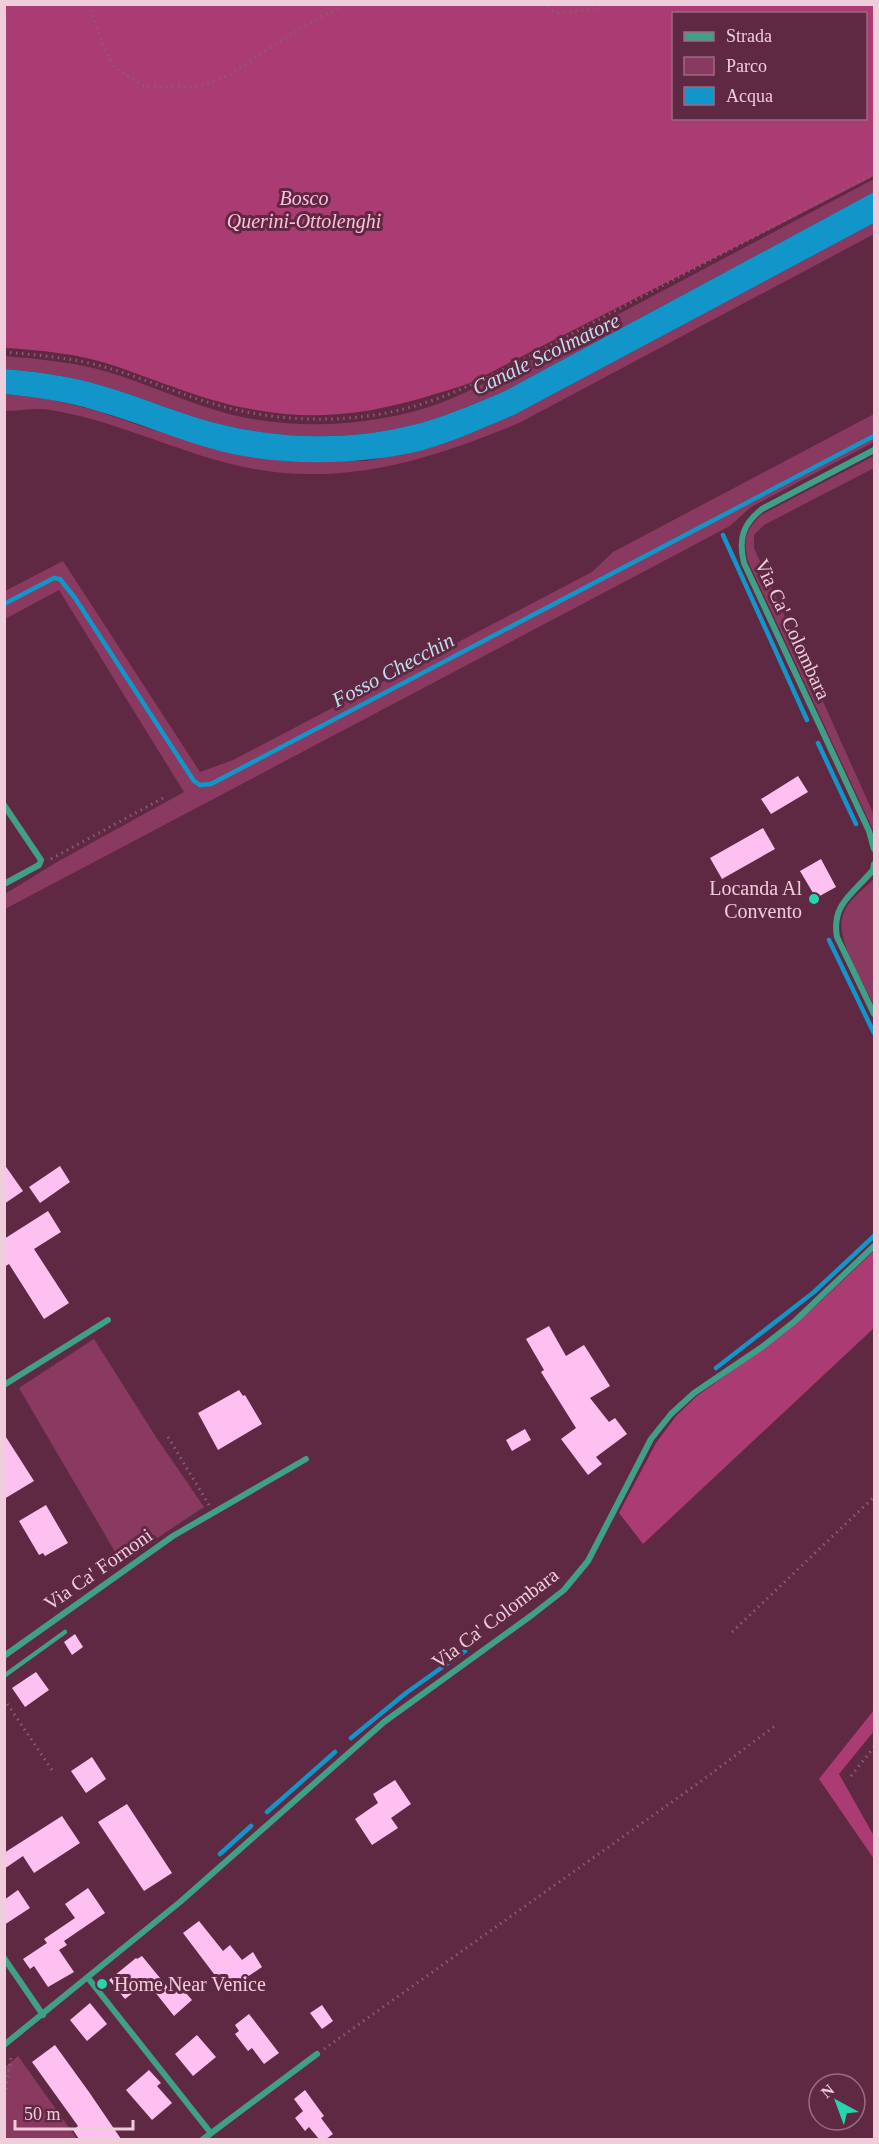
<svg xmlns="http://www.w3.org/2000/svg" width="879" height="2144" font-family="Georgia,serif">
  <rect width="100%" height="100%" fill="#602943"/>
  <path fill="#8a3a60" d="M874 179V192L503 392C471 405 438 420 404 427 348 440 285 439 228 426 186 417 145 398 103 386 71 376 38 372 5 369L4 356C38 359 75 362 108 372 144 383 179 399 215 410 286 432 374 428 443 402 473 390 501 375 530 361Z
    M874 223V234L519 423C417 465 326 492 216 460 161 444 107 419 50 410 36 407 19 411 5 411L4 394 44 398 94 410 156 431 272 459 366 461 412 452 461 437 514 415Z
    M874 414V442L751 507 730 526 5 909V894L57 862 184 792 59 590 5 619V591L63 561 200 772 233 760 592 572 613 552Z
    M874 456V468L764 525 754 535V548L874 815V832L748 561C743 539 745 531 761 515Z
    M874 879V1005C863 981 831 935 845 910 851 898 865 888 874 879Z
    M94 1339 156 1437 204 1507 121 1562 19 1388Z
    M18 2056 77 2139H5V2067Z"/>
  <path fill="#ab3b73" fill-rule="evenodd" d="M4 5H874V176L470 383C395 408 335 424 256 410 206 402 160 381 112 365 80 354 39 350 5 348ZM674 14H866V118H674Z
    M874 1251V1328L643 1544 619 1513 656 1443 676 1416 697 1396 780 1336 819 1303Z
    M874 1710V1731L839 1774 874 1836V1859L819 1779Z"/>
  <path fill="#1295c8" d="M874 192V223L514 415C480 429 446 445 411 453 352 465 279 466 220 451 178 440 137 422 94 410 65 401 35 397 5 394V369C38 372 71 376 103 386 145 398 186 417 228 426 285 439 348 440 404 427 438 420 471 405 503 392Z"/>
  <g fill="none" stroke-linecap="round" stroke-linejoin="round">
    <path stroke="#1295c8" stroke-width="4.5" d="M723 535 807 720
      M4 604 54 578 60 579 75 598 194 781 200 785 211 784 874 436
      M818 743 856 824
      M829 940 874 1033
      M716 1368 814 1292 874 1236
      M351 1738 406 1693 465 1651
      M267 1812 335 1752
      M220 1854 251 1826"/>
  </g>
  <path fill="#fdc0f1" d="M798 776 808 792 771 814 761 799Z
    M763 828 775 849 722 879 710 858Z
    M821 859 836 887 816 898 800 871Z
    M4 1164 23 1191 4 1204Z
    M60 1166 70 1182 40 1203 29 1187Z
    M48 1211 61 1232 34 1249 69 1303 44 1319 9 1264 4 1267V1239Z
    M549 1326 566 1356 584 1345 610 1386 590 1398 609 1422 615 1418 627 1434 596 1457 602 1464 588 1475 561 1439 576 1428 541 1372 544 1370 526 1339Z
    M239 1390 243 1396 245 1395 262 1424 218 1450 198 1413Z
    M525 1429 531 1440 512 1451 506 1440Z
    M4 1434 34 1481 4 1499Z
    M46 1505 68 1543 45 1556 43 1553 39 1555 19 1521Z
    M75 1634 83 1647 72 1655 64 1642Z
    M36 1672 49 1690 25 1707 12 1688Z
    M92 1757 106 1779 86 1793 71 1771Z
    M395 1780 411 1804 391 1818 398 1828 372 1845 355 1819 378 1803 373 1794Z
    M127 1804 172 1873 144 1891 98 1822Z
    M62 1816 80 1843 34 1873 23 1856 4 1869V1853Z
    M88 1888 105 1913 64 1941 67 1945 59 1950 74 1972 48 1987 34 1966 30 1969 23 1959 47 1943 44 1939 75 1918 65 1904Z
    M18 1890 30 1908 4 1925V1900Z
    M199 1921 223 1951 230 1945 242 1960 253 1952 262 1967 231 1988 221 1975 217 1978 183 1933Z
    M142 1956 169 1989 177 1983 192 2000 174 2016 147 1982 125 1999 109 1980 136 1958 137 1959Z
    M90 2003 107 2024 87 2041 70 2020Z
    M322 2005 333 2021 322 2029 310 2013Z
    M249 2014 279 2053 264 2064 252 2048 248 2051 235 2034 239 2031 235 2025Z
    M197 2035 216 2057 193 2076 175 2054Z
    M55 2045 89 2092 121 2139H79L73 2130 78 2126 32 2062Z
    M149 2070 161 2083 157 2086 172 2103 152 2120 126 2090Z
    M305 2090 324 2116 321 2118 333 2134 326 2139H319L309 2127 305 2131 295 2118 303 2111 294 2099Z"/>
  <g fill="none" stroke-linecap="round" stroke-linejoin="round">
    <path stroke="#8c5b71" stroke-width="3" stroke-dasharray="1.5 4.5" stroke-linecap="butt" d="M89 4 102 44 114 67 145 87H197L227 76 307 24 346 4
      M542 4 557 13 593 9 608 4
      M4 352C39 355 75 358 108 368 146 379 183 396 221 406 283 423 353 424 415 406 455 394 491 376 528 357L874 173
      M51 859 163 798
      M168 1437 209 1505
      M732 1632 874 1497
      M4 1699 52 1770
      M851 1776 874 1747
      M324 2049 700 1782 776 1725
      M4 2101 11 2057"/>
    <path stroke="#40a087" stroke-width="4.5" d="M4 1676 65 1632"/>
    <path stroke="#40a087" stroke-width="6" d="M874 450 762 509C743 524 738 539 744 563L869 831 874 849
      M4 805 41 860 39 865 4 884
      M874 864 873 870C854 893 831 904 837 937L874 1014
      M4 1385 108 1320
      M4 1656 173 1536 306 1459
      M4 1958 43 2015
      M88 1978 210 2132
      M4 2045 180 1902 384 1722 532 1615 564 1590 588 1561 651 1439 671 1414 694 1393 762 1347 795 1321 874 1246
      M202 2140 317 2054"/>
  </g>
  <g fill="#24d5ae" stroke="#602943" stroke-width="2">
    <circle cx="814" cy="899" r="6"/>
    <circle cx="102" cy="1984" r="6"/>
  </g>
  <g text-anchor="middle" dominant-baseline="central" stroke-width="6" stroke-linejoin="round" paint-order="stroke">
    <g font-size="20" font-style="italic" fill="#fcc0d8" stroke="#602943">
      <text x="304" y="198">Bosco<tspan x="304" dy="23">Querini-Ottolenghi</tspan></text>
    </g>
    <g font-size="20" fill="#f0cdda" stroke="#602943">
      <text transform="translate(793 629) rotate(65)">Via Ca' Colombara</text>
      <text transform="translate(98 1569) rotate(-35)">Via Ca' Fornoni</text>
      <text transform="translate(495 1618) rotate(-37)">Via Ca' Colombara</text>
    </g>
    <g font-size="20" fill="#f0cdda" stroke="#602943" text-anchor="end">
      <text x="802" y="888">Locanda Al<tspan x="802" dy="23">Convento</tspan></text>
      <text x="114" y="1984" text-anchor="start">Home Near Venice</text>
    </g>
    <g font-size="21" font-style="italic" fill="#c1deee" stroke="#602943">
      <text transform="translate(546 354) rotate(-26)">Canale Scolmatore</text>
      <text transform="translate(393 670) rotate(-28)">Fosso Checchin</text>
    </g>
  </g>
  <rect width="879" height="2144" fill="none" stroke="#f0cdda" stroke-width="12"/>
  <rect x="672" y="12" width="195" height="108" fill="#602943" stroke="#9a6b7f" stroke-width="1.5"/>
  <rect x="684" y="32" width="30" height="9" fill="#40a087" stroke="#9a6b7f" stroke-width="1.5"/>
  <text x="726" y="42" font-size="18" fill="#f0cdda">Strada</text>
  <rect x="684" y="57" width="30" height="18" fill="#8a3a60" stroke="#9a6b7f" stroke-width="1.5"/>
  <text x="726" y="72" font-size="18" fill="#f0cdda">Parco</text>
  <rect x="684" y="87" width="30" height="18" fill="#1295c8" stroke="#9a6b7f" stroke-width="1.5"/>
  <text x="726" y="102" font-size="18" fill="#f0cdda">Acqua</text>
  <g transform="translate(837 2102) rotate(319)"><circle r="28" fill="#602943" stroke="#9a6b7f" stroke-width="1.5"/>
  <path d="M0-4.5L10 22L0 15L-10 22Z" fill="#24d5ae"/>
  <text y="-9" font-size="16" font-weight="bold" text-anchor="middle" fill="#f0cdda">N</text>
  </g>
  <path d="M15 2120v9h118v-9" fill="none" stroke="#f0cdda" stroke-width="3"/>
  <text x="24" y="2120" font-size="18" fill="#f0cdda" stroke="#602943" stroke-width="4.5" paint-order="stroke">50 m</text>
</svg>
